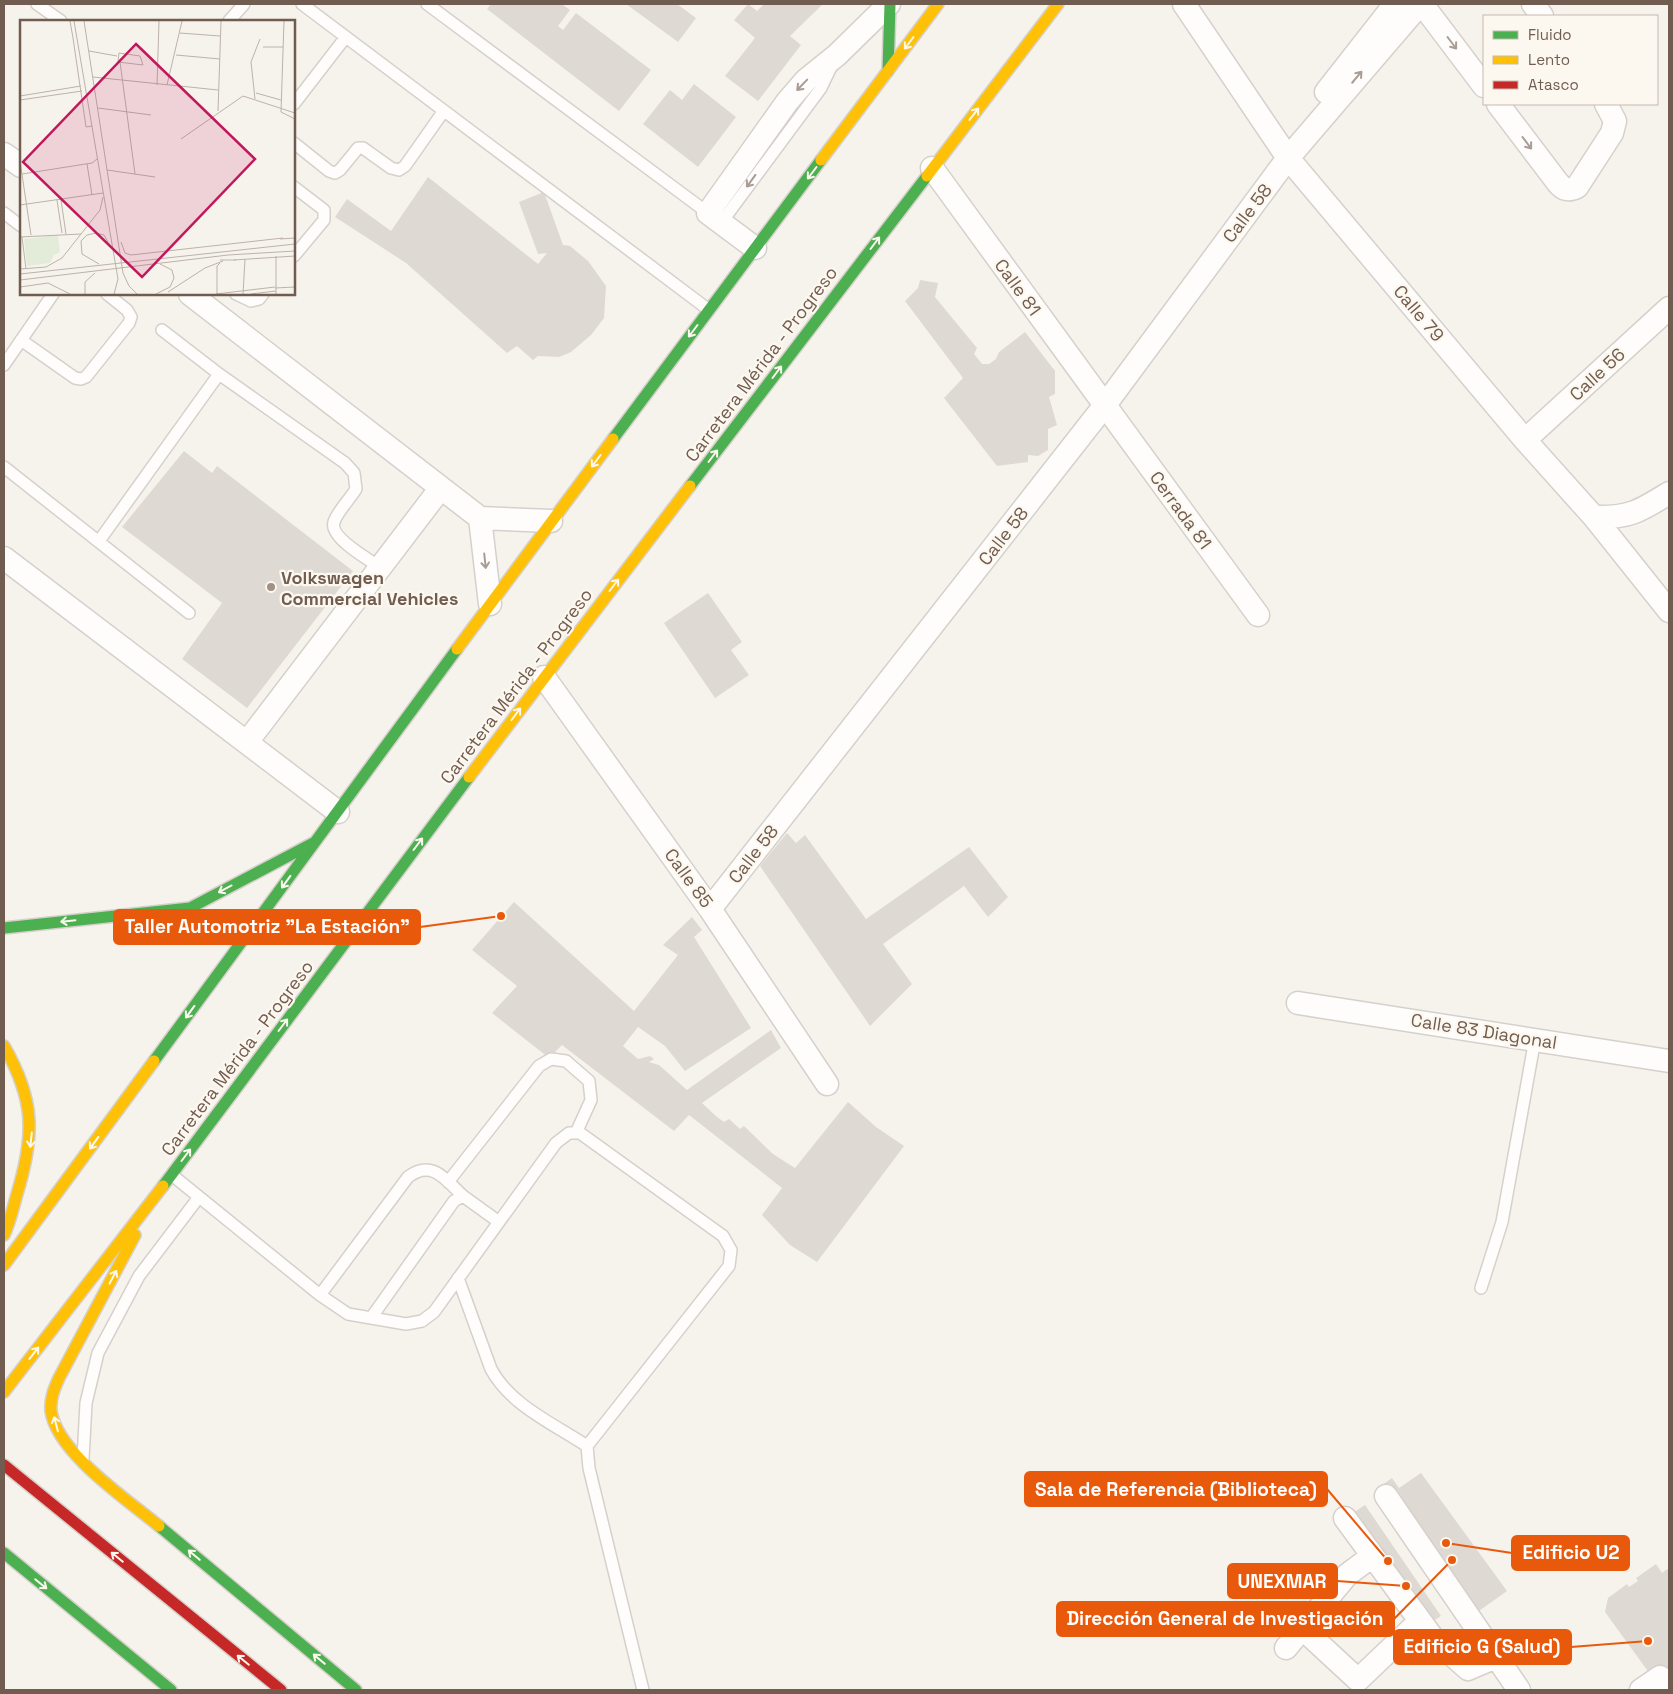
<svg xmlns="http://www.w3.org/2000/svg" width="1673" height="1694" font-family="'Space Grotesk',sans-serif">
  <rect width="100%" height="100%" fill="#f6f3ed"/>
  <path fill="#dfd9d3" d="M491 4H562L570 10 558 26 563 30 576 13 651 70 619 111 487 9Z
    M626 4H677L696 18 678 42Z
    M748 4 757 11 764 4H823L790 36 801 45 758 101 725 76 755 38 734 20Z
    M694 84 736 117 698 167 643 124 670 90 682 100Z
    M428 177 538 264 547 253 538 254 519 202 544 192 563 245 570 246 588 261 606 286 604 318 591 335 571 352 559 357 538 356 533 360 517 346 507 353 406 263 335 217 347 199 391 231Z
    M920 280 938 283 935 297 977 348 974 354 982 364H989L996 359 999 352 1025 332 1055 371V394L1049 397 1057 425 1048 429V450L1038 456 1028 455V462L997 466 944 398 963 378 905 301 918 288Z
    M184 451 212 473 217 466 353 571 247 708 182 659 222 603 122 527Z
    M708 593 742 642 731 650 749 675 715 698 664 623Z
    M787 833 796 843 805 835 866 919 969 847 1008 897 988 917 964 886 883 944 912 984 870 1026 760 866Z
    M514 902 634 1011 678 955 663 945 692 917 702 930 694 937 751 1028 685 1071 665 1046 638 1027 623 1046 638 1059 650 1056 654 1059 649 1062 659 1065 687 1090 771 1030 781 1048 702 1103 717 1117 724 1122 729 1119 740 1129 744 1126 773 1154 795 1168 848 1102 876 1127 904 1146 817 1262 790 1245 762 1215 782 1188 689 1115 674 1131 562 1045 549 1058 492 1013 517 986 472 950Z
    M1421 1473 1507 1591 1472 1616 1379 1487 1392 1478 1399 1488Z
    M1365 1505 1441 1616 1421 1629 1345 1518Z
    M1656 1564 1662 1573 1667 1569 1669 1571V1670L1655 1681 1605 1612 1608 1598 1627 1584 1629 1587 1638 1581 1636 1578Z"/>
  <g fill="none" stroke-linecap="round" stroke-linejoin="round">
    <g stroke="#d5d0cb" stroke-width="14">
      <path id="lane" d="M37 4 61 21
        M302 4 709 310
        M427 4 708 213
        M229 21 244 4
        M294 104 345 38
        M294 143 329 171 335 173 340 170 358 148H363L391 168 399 170 405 166 443 112
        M294 187 324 210V220L294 256
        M4 213 21 226
        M721 223 821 88 832 65
        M236 294 251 301 259 299 263 294
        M162 330 219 374 345 463 354 473 356 489C350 499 337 512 334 522 329 537 369 560 380 567
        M21 340 75 378 81 379 86 377 129 323 131 317 127 310 107 294
        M4 365 53 294
        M4 467 189 613
        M99 541 219 374
        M172 1175 320 1295 348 1314 406 1324 422 1321 434 1312 556 1143 569 1133H580L723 1236 731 1250 729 1266 587 1446 589 1468 643 1690
        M448 1182 539 1066 551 1059 566 1061 589 1081 591 1100 576 1133
        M458 1278 491 1369C510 1405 554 1424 587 1446
        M1481 1288 1502 1222 1535 1039
        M320 1295 408 1177C432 1159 445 1179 463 1196
        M371 1318 454 1201 463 1196 499 1222
        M83 1459 86 1403 98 1353 139 1276 199 1197"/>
    </g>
    <g stroke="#d5d0cb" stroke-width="25">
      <path id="street" d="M1184 4 1288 158 1525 440 1594 517 1669 611
        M1422 4 1484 86
        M1533 4 1542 16
        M1326 92 1395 4
        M1498 104 1558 183C1564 190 1568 191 1577 187L1612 133 1615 121 1606 104
        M4 154 21 166
        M932 168 1258 615
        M755 248 708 213 787 102 806 80 837 55 889 4
        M190 294 480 518 551 521
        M1525 440 1669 308
        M1594 517C1630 518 1640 511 1669 493
        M480 518 490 604
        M4 558 338 812
        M544 677 710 909 827 1084
        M247 742 440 489
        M710 909 1105 405 1288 158 1420 4
        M1298 1003 1669 1061
        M1386 1496 1519 1690
        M1345 1518 1432 1637 1468 1669 1496 1657
        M1292 1619 1358 1680 1420 1621
        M1286 1648 1347 1575 1371 1557
        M1641 1690 1660 1677 1669 1690"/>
    </g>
    <g stroke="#d6d0cb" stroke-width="14">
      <path id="fast" d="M888 71 890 4
        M613 439 821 160
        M690 486 927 176
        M4 928 190 908 315 842
        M154 1061 457 649
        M163 1186 469 777
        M159 1526 356 1690
        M4 1553 171 1690"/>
    </g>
    <g stroke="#d6d0cb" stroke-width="14">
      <path id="slow" d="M821 160 938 4
        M927 176 1058 4
        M457 649 613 439
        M469 777 690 486
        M4 1046C35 1100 35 1135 17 1194 13 1208 10 1222 4 1235
        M135 1235 59 1378C54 1389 50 1399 51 1411 57 1453 128 1500 159 1526
        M4 1265 154 1061
        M4 1392 163 1186"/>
    </g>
    <g stroke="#d6d0cb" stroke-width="14">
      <path id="jam" d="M4 1465 281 1690"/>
    </g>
    <use href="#lane" stroke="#fefdfc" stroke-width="11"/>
    <use href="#street" stroke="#fefdfc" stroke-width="22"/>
    <use href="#fast" stroke="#4caf50" stroke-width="11"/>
    <use href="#slow" stroke="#ffc107" stroke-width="11"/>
    <use href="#jam" stroke="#c62828" stroke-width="11"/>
  </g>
  <defs><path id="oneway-shaft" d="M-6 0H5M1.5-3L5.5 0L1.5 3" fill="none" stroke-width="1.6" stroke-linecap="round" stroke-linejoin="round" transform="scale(1.25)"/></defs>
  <g stroke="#fdf8ef">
    <use href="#oneway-shaft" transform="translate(909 43) rotate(127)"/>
    <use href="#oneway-shaft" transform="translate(974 114) rotate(-52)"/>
    <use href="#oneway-shaft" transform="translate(812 173) rotate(127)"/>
    <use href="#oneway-shaft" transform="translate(875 243) rotate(-53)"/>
    <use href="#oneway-shaft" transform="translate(693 331) rotate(127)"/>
    <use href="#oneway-shaft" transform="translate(777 372) rotate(-53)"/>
    <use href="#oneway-shaft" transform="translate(713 456) rotate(-53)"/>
    <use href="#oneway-shaft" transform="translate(596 461) rotate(127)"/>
    <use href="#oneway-shaft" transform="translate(614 585) rotate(-53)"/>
    <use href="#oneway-shaft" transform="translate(516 714) rotate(-53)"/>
    <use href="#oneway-shaft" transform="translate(418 844) rotate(-53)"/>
    <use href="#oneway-shaft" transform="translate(286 882) rotate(126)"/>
    <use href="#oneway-shaft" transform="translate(225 889) rotate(152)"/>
    <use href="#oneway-shaft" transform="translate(68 921) rotate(174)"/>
    <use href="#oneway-shaft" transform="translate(190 1012) rotate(126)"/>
    <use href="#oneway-shaft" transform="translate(283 1025) rotate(-53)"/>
    <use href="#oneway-shaft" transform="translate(31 1140) rotate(96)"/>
    <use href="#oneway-shaft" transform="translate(94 1143) rotate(126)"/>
    <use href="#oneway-shaft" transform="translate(186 1155) rotate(-53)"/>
    <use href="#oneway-shaft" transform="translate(113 1277) rotate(-62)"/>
    <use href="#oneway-shaft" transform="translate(34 1353) rotate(-52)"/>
    <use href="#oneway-shaft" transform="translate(56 1424) rotate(-105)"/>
    <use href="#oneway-shaft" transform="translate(194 1555) rotate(-140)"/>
    <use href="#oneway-shaft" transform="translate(117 1557) rotate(-141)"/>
    <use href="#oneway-shaft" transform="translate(41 1584) rotate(39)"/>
    <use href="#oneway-shaft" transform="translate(319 1659) rotate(-140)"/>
    <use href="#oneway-shaft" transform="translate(243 1660) rotate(-141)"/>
  </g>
  <g stroke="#a99c95">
    <use href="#oneway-shaft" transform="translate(1452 43) rotate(53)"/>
    <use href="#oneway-shaft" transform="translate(1357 77) rotate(-50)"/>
    <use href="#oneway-shaft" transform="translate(802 85) rotate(134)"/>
    <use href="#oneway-shaft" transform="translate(1527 143) rotate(53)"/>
    <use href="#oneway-shaft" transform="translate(751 181) rotate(126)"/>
    <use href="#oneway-shaft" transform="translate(485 561) rotate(84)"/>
  </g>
  <circle fill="#a09187" stroke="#fdf8ef" stroke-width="2" cx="271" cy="587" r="5"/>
  <g text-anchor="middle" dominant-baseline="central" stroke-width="4.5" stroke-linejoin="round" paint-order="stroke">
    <g font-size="18" fill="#715c50" stroke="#fdf8ef">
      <text transform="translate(1247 213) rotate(-53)">Calle 58</text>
      <text transform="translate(1018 287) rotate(54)">Calle 81</text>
      <text transform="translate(1419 313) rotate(50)">Calle 79</text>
      <text transform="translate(761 364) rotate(-53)">Carretera Mérida - Progreso</text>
      <text transform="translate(1597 374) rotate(-43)">Calle 56</text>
      <text transform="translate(1181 510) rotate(54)">Cerrada 81</text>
      <text transform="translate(1003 536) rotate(-52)">Calle 58</text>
      <text transform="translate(516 686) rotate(-53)">Carretera Mérida - Progreso</text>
      <text transform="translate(753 854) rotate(-52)">Calle 58</text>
      <text transform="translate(689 878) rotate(54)">Calle 85</text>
      <text transform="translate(1484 1031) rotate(9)">Calle 83 Diagonal</text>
      <text transform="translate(237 1058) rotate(-53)">Carretera Mérida - Progreso</text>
    </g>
    <g font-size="18" font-weight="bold" fill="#715c50" stroke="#fdf8ef" text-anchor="start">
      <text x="281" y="577">Volkswagen<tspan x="281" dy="21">Commercial Vehicles</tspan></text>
    </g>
  </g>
  <g transform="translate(20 20)">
    <rect width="275" height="275" fill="#f6f3ed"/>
    <path d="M38 215 40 232 34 235 30 243 7 246 4 219Z" fill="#e3ecd9"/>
    <path fill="none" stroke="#bdb2a9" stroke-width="1" d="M50 1 53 18M54 1 98 259 94 274M64 1 103 253 109 266 117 274M264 1 261 92 275 99M160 13 200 16M53 18 66 107 72 106M243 27H263M69 31 97 36M99 33 120 36 123 45 98 42ZM156 35 200 39M100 42 115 154M73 57 198 70M137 65 139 1M147 65 162 1M236 73 261 80M0 76 61 66M235 79 231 42 240 19M0 80 62 71M78 88 131 95M198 91 201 1M161 119 223 76 275 93M0 141 11 215M67 144 72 175M87 150 135 157M2 154 72 143 77 139M37 180 42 213M41 180 46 214M0 185 83 173M0 217 61 214M2 217 6 249M260 219 275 218M101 222 105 233 111 235 263 218M200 240H216M214 240 275 236M79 244 62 234 61 221 67 215 76 213 84 215 90 226M0 249 26 247 42 238 80 190 83 177M0 254 275 224M0 260 208 235 275 231M0 267 28 263 50 274M255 268 275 267M148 272 185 248 203 241M65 274V262L75 253M136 274 150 267 154 258 152 250 140 244M196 274 255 267M197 274V246L200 243M223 274 225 239M231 274 256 271M256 274V236"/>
    <path fill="#c2185b" fill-opacity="0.15" stroke="#c2185b" stroke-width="2.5" d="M116 24 235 139 122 257 3 142Z"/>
    <rect width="275" height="275" fill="none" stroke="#715c50" stroke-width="2.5"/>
  </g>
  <path fill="none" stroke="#e8590c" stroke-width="2" d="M501 916L420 927M1388 1561L1327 1489M1446 1543L1512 1553M1406 1586L1337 1581M1452 1560L1394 1619M1648 1641L1571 1647"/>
  <g fill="#e8590c" stroke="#fdf8ef" stroke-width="2">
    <circle cx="501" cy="916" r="5"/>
    <circle cx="1388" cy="1561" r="5"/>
    <circle cx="1446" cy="1543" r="5"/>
    <circle cx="1406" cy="1586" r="5"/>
    <circle cx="1452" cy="1560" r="5"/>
    <circle cx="1648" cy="1641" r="5"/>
  </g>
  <g fill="#e8590c" stroke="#e8590c" stroke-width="2">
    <rect x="114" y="910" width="306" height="34" rx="5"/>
    <rect x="1025" y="1472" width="302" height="34" rx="5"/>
    <rect x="1512" y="1536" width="117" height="34" rx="5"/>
    <rect x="1228" y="1564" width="109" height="34" rx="5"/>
    <rect x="1057" y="1602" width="337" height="34" rx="5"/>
    <rect x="1394" y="1630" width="177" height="34" rx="5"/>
  </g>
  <g font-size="19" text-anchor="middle" font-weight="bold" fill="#fff">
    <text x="267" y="933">Taller Automotriz "La Estación"</text>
    <text x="1176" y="1496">Sala de Referencia (Biblioteca)</text>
    <text x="1571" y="1559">Edificio U2</text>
    <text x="1282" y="1588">UNEXMAR</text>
    <text x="1225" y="1625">Dirección General de Investigación</text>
    <text x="1482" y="1653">Edificio G (Salud)</text>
  </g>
  <rect width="1673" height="1694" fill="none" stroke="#715c50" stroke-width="10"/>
  <rect x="1483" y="15" width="175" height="90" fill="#fdf8ef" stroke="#c5baaf"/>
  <rect x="1493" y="31" width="25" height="8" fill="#4caf50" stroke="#c5baaf"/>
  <text x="1528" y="40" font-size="15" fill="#715c50">Fluido</text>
  <rect x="1493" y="56" width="25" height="8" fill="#ffc107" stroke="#c5baaf"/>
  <text x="1528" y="65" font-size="15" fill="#715c50">Lento</text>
  <rect x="1493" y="81" width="25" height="8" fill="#c62828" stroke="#c5baaf"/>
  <text x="1528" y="90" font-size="15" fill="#715c50">Atasco</text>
</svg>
